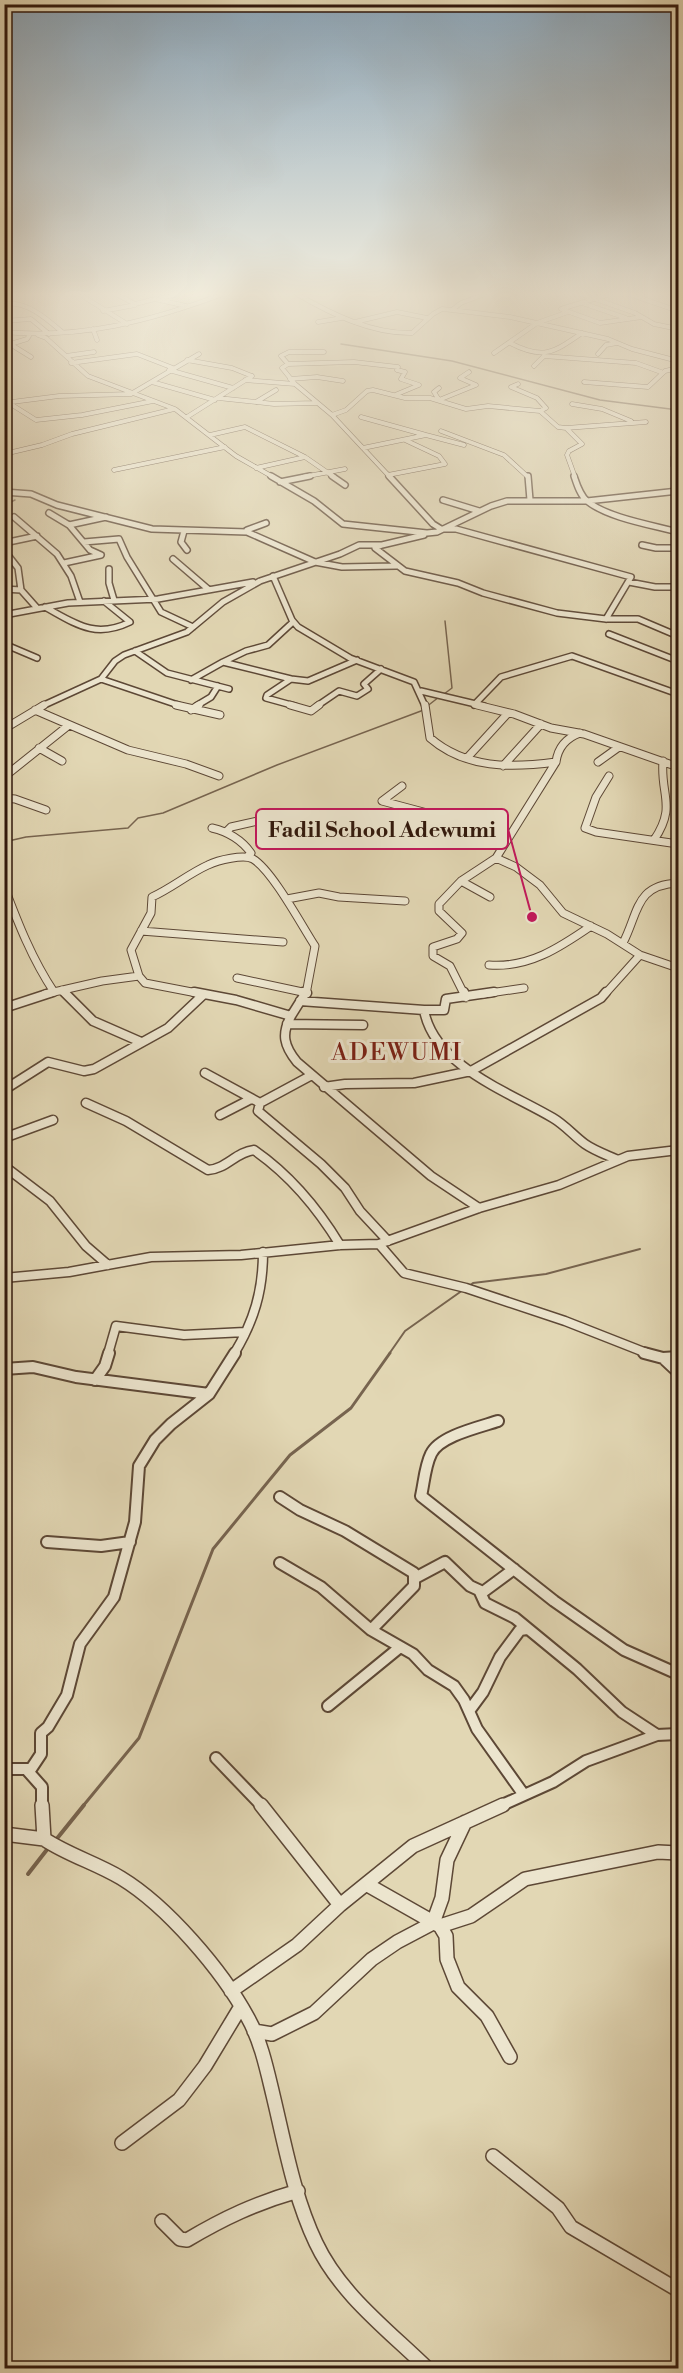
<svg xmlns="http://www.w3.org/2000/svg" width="683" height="2373" font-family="'Libre Bodoni',serif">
  <rect width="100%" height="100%" fill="#e2d7b4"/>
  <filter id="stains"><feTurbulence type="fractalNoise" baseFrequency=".00333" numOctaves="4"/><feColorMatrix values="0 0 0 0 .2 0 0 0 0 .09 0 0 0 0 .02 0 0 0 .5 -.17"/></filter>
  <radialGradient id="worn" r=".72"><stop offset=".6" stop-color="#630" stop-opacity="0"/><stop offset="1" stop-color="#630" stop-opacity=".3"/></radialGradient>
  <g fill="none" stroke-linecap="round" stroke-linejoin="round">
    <path stroke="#77644f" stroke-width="1.5" d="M341 344 452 361 600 400 678 410
      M4 505 15 500
      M444 694 452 688 445 621
      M4 842 26 837 128 828 138 818 163 813 277 765 421 711 439 697"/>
    <path stroke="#77644f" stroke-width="2" d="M468 1287 473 1283 546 1274 640 1249
      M389 1354 405 1331 463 1290"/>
    <path stroke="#77644f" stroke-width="3" d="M83 1806 139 1738 213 1549 290 1455 351 1408 390 1353"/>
    <path stroke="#77644f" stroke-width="4" d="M55 1841 84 1805
      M28 1874 49 1847"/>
    <g stroke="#5d4836" stroke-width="5">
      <path id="minor-far5" d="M116 294 135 304 155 299 186 306
        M297 294C331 314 372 334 412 333L433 314 442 309 452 310 510 317 608 339 632 349 678 361
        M581 294 635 313 654 324 678 329
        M610 294 561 309 600 323 642 317
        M629 294 678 311
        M84 297 127 324
        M161 298 178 294
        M582 303 626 318
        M4 304C26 300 47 319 62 332
        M452 310 461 303 485 294
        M103 311 135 305
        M4 321 31 319 49 334
        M318 322 342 318
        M355 322 397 312 427 318
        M93 329 97 340
        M4 332C81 339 151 321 223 294
        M38 335 46 338 88 376 175 409 236 456 273 477
        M510 343C543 360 553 353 582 333
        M10 344 31 357
        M4 346 27 339 29 336
        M324 352H289L281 356 288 364 282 368 295 384 332 415 390 477
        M494 353 537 323 568 312
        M598 354 606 345 617 343
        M66 356 94 352
        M187 360 232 368 252 376
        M71 363 137 354 173 368
        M288 364 354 362 398 367 397 370 405 372 401 379 419 385 395 395
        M534 366 544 356 636 363 661 372
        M169 370 233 388
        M290 379 317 377 343 381
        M245 380 295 384
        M152 382 215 400
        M584 382 648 387 665 371 678 368
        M518 384 511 387 537 398 546 408 540 411
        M439 388 434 392 439 400 476 385 460 378 469 372
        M218 398 274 404 316 403
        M256 402 276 390
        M4 403 59 396 131 394 199 354
        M9 403 36 420 82 415 153 401
        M572 404 602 409 631 421
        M332 415 346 410 367 391 373 390 405 398H430L466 409 488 406 540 411 558 427 566 428
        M187 417 252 376
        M361 417 426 435
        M441 431 504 455 528 477
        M210 435 245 427 305 457
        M363 448 426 435 464 445
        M4 454 42 445 72 434 174 409
        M678 455 673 457V466L678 472
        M256 468 305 457 334 477
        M114 470 225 447
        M388 475 445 464 439 456 405 440
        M303 477 345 469
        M575 477 567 455 569 451 582 444 566 428 646 422"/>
    </g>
    <g stroke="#5d4836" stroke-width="8">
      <path id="minor-far4" d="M271 476 314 501 343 524 427 533 437 532 491 506 507 501H587L678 491
        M332 476 345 485
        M389 476 433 524 441 529H456L631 577 606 619
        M528 476 530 500
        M574 476C577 485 580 495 587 501 608 518 652 525 678 532
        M280 482 310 476
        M4 492 31 494 57 505 152 529 247 532 315 562 342 567 396 566
        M443 500 479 511
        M49 513 69 525 90 550 101 555 64 563
        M14 517 57 554 71 576 80 602
        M69 525 106 517
        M247 530 266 523
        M184 531 181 542 187 550
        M84 542 119 539 127 557 161 612 193 627
        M4 543 37 536
        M382 545 375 548 405 571 458 583 483 593 557 613 606 619H638L678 636
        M642 545 656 548H678
        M4 550 18 568 21 590 37 608
        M173 559 208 589
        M109 569V583L114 600
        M273 576 292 620 298 627 350 658 414 682 425 706
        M629 582 655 587H678
        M4 589 21 590
        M45 607C76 624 95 639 130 622L104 601
        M4 615 68 603 158 599 253 582
        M609 634 678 661
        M4 644 37 658
        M135 651 167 673 229 689
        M223 662 246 651 268 645 293 622
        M101 679 181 706
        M191 680 223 662 291 679
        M421 691 484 706
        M474 705 501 677 572 656 678 694
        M42 706 101 679 115 661 124 655 187 632 223 602 260 581 340 554 359 545H382L424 535
        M196 706 211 697 218 686
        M295 706 266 698 267 695 291 679 308 681 357 660
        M317 706 339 691 357 696 368 689 364 684 381 669"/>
    </g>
    <g stroke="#5d4836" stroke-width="9">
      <path id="minor-far3" d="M176 705 220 715
        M290 705 311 711 319 705
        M425 705 430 738C466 769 511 768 556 762 558 747 566 738 580 733
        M477 705 514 714 551 728 584 734 678 767
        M35 710 128 750 186 764 219 776
        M191 710 199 705
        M4 729 44 705
        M39 748 62 761
        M467 758 508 713
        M598 762 619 747
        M503 766 541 724
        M609 776 596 797 585 828 596 832 678 844
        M4 777 69 725 66 724
        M402 786 382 801 509 835
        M4 798 15 799 46 810
        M212 828C229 832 241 839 251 853L247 857
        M227 831 231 827 267 819
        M654 840C677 806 660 795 663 761
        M496 858 516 867 540 885 563 913 607 934 640 955 678 968
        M461 881 490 897
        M4 886C18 923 32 959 54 992L102 981 139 976
        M287 899 319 893 339 897 405 901
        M141 931 283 942
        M623 943C639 912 635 885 678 883
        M489 965C529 968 559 948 591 926
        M237 978 307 993
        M62 990 66 994
        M45 994 54 992
        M202 994 145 983 139 976 131 950 151 913 152 897C172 888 188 874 208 865 218 860 244 854 253 859 272 870 302 926 315 946L306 994
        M464 994 450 966 433 956V947L457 939 462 933 439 911V904L461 881 496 858 556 762
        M483 994 524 988
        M605 994 640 955"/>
    </g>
    <g stroke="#5d4836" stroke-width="11">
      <path id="minor-far2" d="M64 992 93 1021 141 1042
        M194 992 236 1000 291 1016
        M303 992 307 993
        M464 992 466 997
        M300 1001 424 1010C434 1066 509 1092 553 1118 565 1125 574 1136 585 1144 595 1151 607 1155 618 1160
        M4 1008 53 992
        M424 1010H444L446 999 494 992
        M291 1016C281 1034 284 1046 297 1062L431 1176 479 1208
        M291 1016 306 992
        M287 1024 363 1025
        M205 1073 260 1103
        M312 1075 260 1103 258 1111 321 1164 345 1188 360 1211 388 1241
        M324 1087 345 1084 414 1083 471 1071 601 998 606 992
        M4 1090 48 1062 84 1071 94 1069 168 1028 203 995
        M86 1103 126 1121 208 1170C226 1169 236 1152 254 1150 290 1175 317 1207 340 1245
        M220 1115 251 1099
        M4 1138 53 1120
        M4 1166 50 1201 86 1246 108 1265
        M379 1244 404 1273 466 1288 565 1321 649 1354
        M4 1278 69 1272 151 1257 241 1255 340 1245 379 1244 479 1208 559 1185 628 1156 678 1150
        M108 1354 116 1326 184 1335 245 1332
        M234 1354C254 1321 263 1291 263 1252"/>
    </g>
    <g stroke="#5d4836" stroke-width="14">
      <path id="minor-far1" d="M644 1353 663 1358 678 1357
        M663 1358 678 1372
        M4 1369 33 1367 76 1377 209 1394
        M95 1380 105 1366 109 1353
        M498 1421C480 1427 439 1436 431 1454 425 1466 424 1483 421 1496L554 1601 624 1650 678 1674
        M678 1449V1461
        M280 1497 300 1510 345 1531 414 1573V1586L371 1630
        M47 1542 101 1546 130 1542
        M280 1563 321 1587 371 1630 413 1654 428 1670 454 1686 464 1700 477 1729 524 1795
        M415 1578 445 1562 470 1586 483 1592 514 1569
        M480 1592 485 1603 515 1618 577 1669 622 1712 657 1735
        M328 1706 399 1648
        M469 1711 483 1692 500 1657 520 1630 527 1629
        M216 1758 262 1806
        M4 1769H26
        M42 1806V1787L26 1769H31L41 1754V1733L48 1727 67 1695 80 1644 114 1597 135 1522 139 1466 155 1440 171 1424 209 1394 235 1353
        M500 1806 553 1782 586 1761 657 1735 678 1734"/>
    </g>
    <g stroke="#5d4836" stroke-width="16">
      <path id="minor" d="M42 1805 44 1839C68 1855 96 1863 121 1878 167 1906 222 1970 248 2018 261 2041 267 2070 273 2095 285 2145 294 2197 316 2243 340 2294 388 2330 427 2368
        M261 1805 340 1905
        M4 1834 44 1839
        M366 1884 440 1926 471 1916 525 1879 658 1852 678 1853
        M440 1926 446 1936 447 1959 458 1987 487 2016 510 2057
        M231 1991 297 1945 340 1905 413 1846 503 1805
        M254 2031 272 2034 314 2013 372 1959 397 1942 433 1923 442 1898 447 1860 465 1822
        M122 2143 179 2100 205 2066 240 2008
        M493 2156 558 2208 571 2227 678 2290
        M162 2221 180 2239 187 2240C224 2218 256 2203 298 2191"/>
    </g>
    <use href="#minor-far5" stroke="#ece5ce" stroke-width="4"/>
    <use href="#minor-far4" stroke="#ece5ce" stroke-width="5"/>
    <use href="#minor-far3" stroke="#ece5ce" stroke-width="7"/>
    <use href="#minor-far2" stroke="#ece5ce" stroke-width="8"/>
    <use href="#minor-far1" stroke="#ece5ce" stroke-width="10"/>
    <use href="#minor" stroke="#ece5ce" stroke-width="13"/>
  </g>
  <linearGradient id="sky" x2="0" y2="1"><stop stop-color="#8da8bc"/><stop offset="0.47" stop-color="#f2eddd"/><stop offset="1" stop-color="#f2eddd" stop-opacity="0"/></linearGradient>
  <rect width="683" height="626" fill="url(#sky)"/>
  <g text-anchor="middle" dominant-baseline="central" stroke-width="6" stroke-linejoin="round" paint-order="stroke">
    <g font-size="24" letter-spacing="1.5" fill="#7a1f14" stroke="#ece5ce">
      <text x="397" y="1053">ADEWUMI</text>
    </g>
  </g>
  <path fill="none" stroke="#c2185b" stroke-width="2" d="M532 917L508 829"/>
  <circle fill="#c2185b" stroke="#ece5ce" stroke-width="2" cx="532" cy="917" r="6"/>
  <rect fill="#ece5ce" stroke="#c2185b" stroke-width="2" x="256" y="809" width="252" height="40" rx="6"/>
  <g font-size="22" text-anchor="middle" font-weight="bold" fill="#31180c">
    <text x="382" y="837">Fadil School Adewumi</text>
  </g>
  <rect width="683" height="2373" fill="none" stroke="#e2d7b4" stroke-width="24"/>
  <rect x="6" y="6" width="671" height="2361" fill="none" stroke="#31180c" stroke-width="3"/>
  <rect x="12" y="12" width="659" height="2349" fill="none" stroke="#31180c" stroke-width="1.5"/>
  <rect width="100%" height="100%" filter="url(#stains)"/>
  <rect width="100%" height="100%" fill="url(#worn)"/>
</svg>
